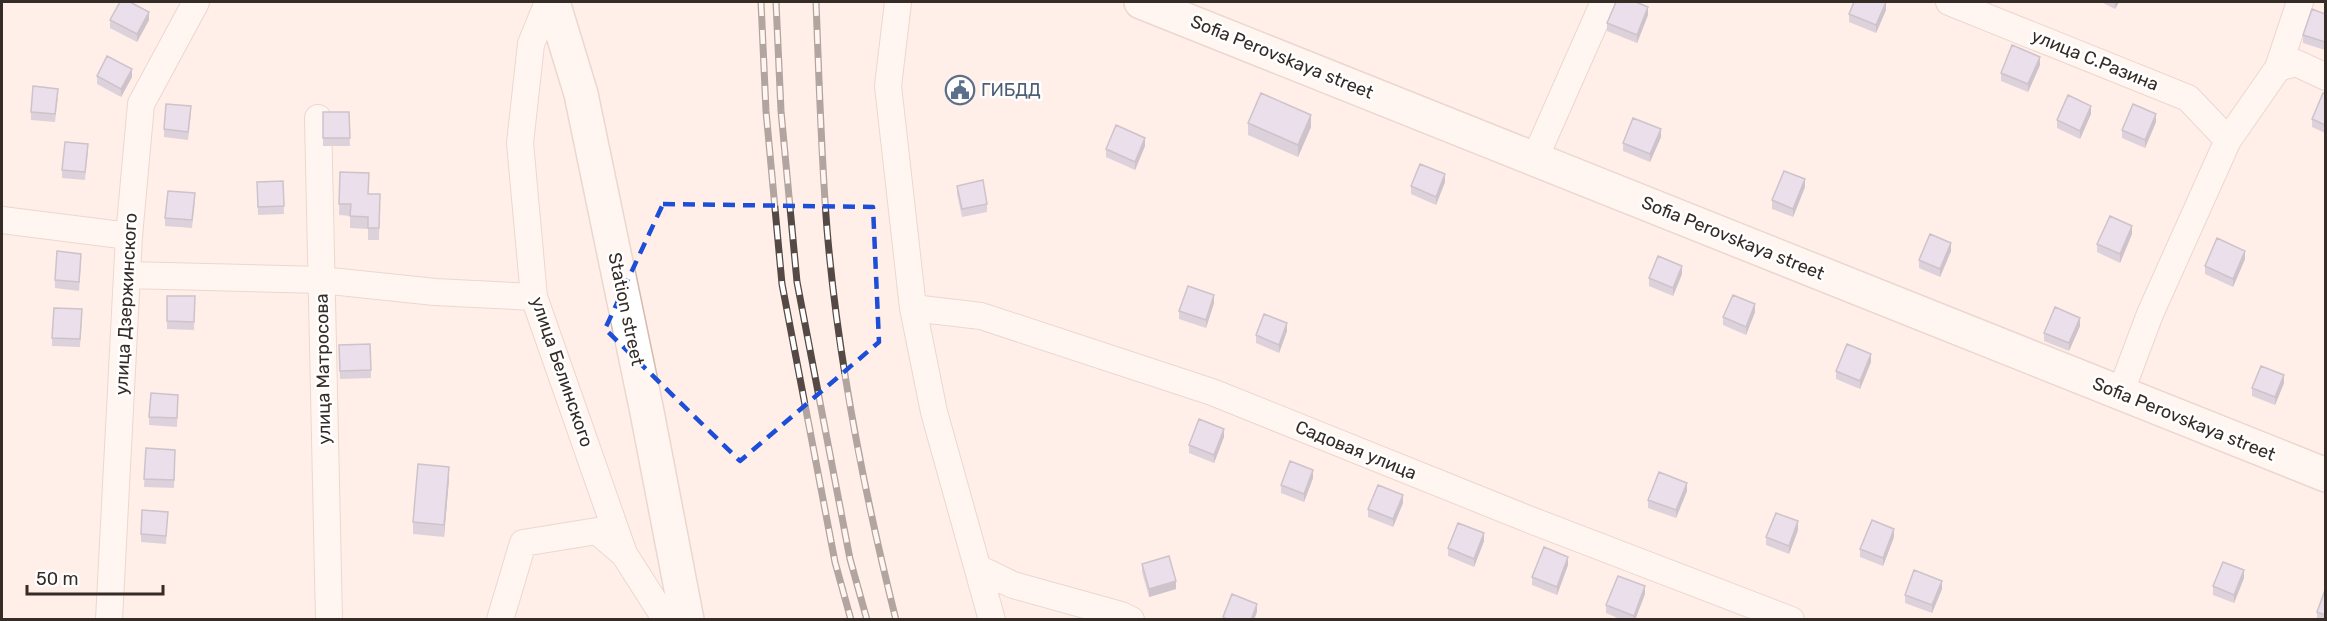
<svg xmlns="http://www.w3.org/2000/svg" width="2327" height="621" font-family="Rubik,sans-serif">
  <rect width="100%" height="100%" fill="#ffefe8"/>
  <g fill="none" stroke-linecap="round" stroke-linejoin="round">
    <g stroke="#d4bbb0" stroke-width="28">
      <path id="minor" d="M548 2 531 44 520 143 534 297 624 554 661 612 669 620
        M898 2 888 86 913 308 934 412 992 620
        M1949 2 2188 98 2228 140
        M2278 68 2296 63 2326 77
        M318 118 329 620
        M1535 158 1604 2
        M2 220 129 236
        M127 275 321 280 435 292 534 297
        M913 308 981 316 1212 392 1528 519 1791 620
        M2120 394 2150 314 2228 140 2278 68 2300 2
        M978 568 1013 585 1121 615 1131 620
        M109 620 129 236 141 104 196 2
        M500 620 523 543 597 531 624 554"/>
    </g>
    <g stroke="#d4bbb0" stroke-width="36">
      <path id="major" d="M553 2 581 94 647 412 687 620
        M1141 2 2326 475"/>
    </g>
    <use href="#minor" stroke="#fff" stroke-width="26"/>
    <use href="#major" stroke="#fff" stroke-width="33"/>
    <g stroke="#544945" stroke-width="7">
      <path id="rail" d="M761 2 766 111 782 284 835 562 851 620
        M776 2 781 111 797 282 850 559 867 620
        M816 2C819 77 821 153 827 229 838 361 864 492 896 620"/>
    </g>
    <use href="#rail" stroke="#fff" stroke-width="4.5" stroke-dasharray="14" stroke-linecap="butt"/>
  </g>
  <path fill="#b4afcc" d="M2101 2H2119L2115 9Z
    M1886 10 1876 33 1849 22V14Z
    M2325 14V50L2303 43V35Z
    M1648 15 1637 43 1607 31V23Z
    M110 20H149L137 42 110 28Z
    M2040 65 2028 92 2001 81V73Z
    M97 76 132 77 121 97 97 84Z
    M2325 94V133L2312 127V119Z
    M58 97 55 122 31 120V112Z
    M323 112H349L350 146H323Z
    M191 114 188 140 164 137V129Z
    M2091 114 2080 139 2057 128V120Z
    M2156 122 2145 148 2122 138V130Z
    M1248 123 1311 127 1298 157 1248 135Z
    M1661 137 1650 162 1623 151V143Z
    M1145 146 1135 170 1106 157V149Z
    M88 152 85 180 62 178V170Z
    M340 172 369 194H380L379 240H368V229L350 228V216L339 215Z
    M283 181 284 214 258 215 257 182Z
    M1445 182 1436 205 1411 194V186Z
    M957 186 987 204V212L962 217 957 194Z
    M1805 187 1793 217 1772 209V200Z
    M195 201 192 228 165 226V218Z
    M2132 234 2120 263 2097 252V244Z
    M1951 251 1940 277 1919 268V260Z
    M2245 259 2233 287 2205 274V266Z
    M81 262 79 291 55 288V280Z
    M1682 274 1673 296 1649 286V278Z
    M167 296H195L194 330 167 329Z
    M1214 303 1206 328 1179 319V311Z
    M1755 312 1746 335 1723 325V317Z
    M82 317 80 347 52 346V338Z
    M2080 326 2069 351 2044 341V333Z
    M1287 331 1279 353 1256 343V335Z
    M339 345 371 370V378L340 379Z
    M1871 362 1860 389 1836 379V371Z
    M2284 383 2275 405 2252 396V388Z
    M178 395 177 427 149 425V417Z
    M1224 437 1214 463 1189 453V445Z
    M146 448 175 458 174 488 144 487Z
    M1313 478 1304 502 1281 493V485Z
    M449 479 444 537 413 534V522Z
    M1687 491 1676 518 1648 508V500Z
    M1403 503 1393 527 1368 517V509Z
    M168 512 166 544 141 542V534Z
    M1798 530 1789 554 1766 545V537Z
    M1894 537 1883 566 1860 557V549Z
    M1484 541 1474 567 1448 556V548Z
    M1142 564 1176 589 1149 597 1142 572Z
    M1568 565 1557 595 1532 585V577Z
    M2244 578 2234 603 2213 595V586Z
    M1942 589 1932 613 1905 603V595Z
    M2325 590V620H2317V612Z
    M1645 594 1635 620H1622L1606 613V605Z"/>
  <path fill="#928fa6" d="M1886 2V10L1876 33V25Z
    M2115 2H2119L2115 9Z
    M1648 7V15L1637 43V35Z
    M149 12V20L137 42V34Z
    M2040 57V65L2028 92V84Z
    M132 69V77L121 97V89Z
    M2091 106V114L2080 139V131Z
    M2156 114V122L2145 148V140Z
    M1311 115V127L1298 157V145Z
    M1661 129V137L1650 162V154Z
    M1145 138V146L1135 170V162Z
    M1445 174V182L1436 205V197Z
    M1805 179V187L1793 217V209Z
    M2132 226V234L2120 263V254Z
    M1951 243V251L1940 277V269Z
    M2245 251V259L2233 287V279Z
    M1682 266V274L1673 296V288Z
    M1214 295V303L1206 328V320Z
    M1755 304V312L1746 335V327Z
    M2080 318V326L2069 351V343Z
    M1287 323V331L1279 353V345Z
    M1871 354V362L1860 389V381Z
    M2284 375V383L2275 405V397Z
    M1224 429V437L1214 463V455Z
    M449 467V479L444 537V525Z
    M1313 470V478L1304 502V494Z
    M1687 483V491L1676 518V510Z
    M1403 495V503L1393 527V519Z
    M1798 521V530L1789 554V546Z
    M1894 529V537L1883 566V558Z
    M1484 533V541L1474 567V559Z
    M1568 557V565L1557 595V587Z
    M2244 570V578L2234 603V595Z
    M1176 581V589L1149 597V589Z
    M1942 581V589L1932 613V605Z
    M1645 586V594L1635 620H1634V616Z
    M1257 604V612L1254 620H1251Z"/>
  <path fill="#d1cced" stroke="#928fa6" stroke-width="1.5" d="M120 2H130L149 12 137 34 110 20Z
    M1616 2H1636L1648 7 1637 35 1607 23Z
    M1854 2H1886L1876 25 1849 14Z
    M2312 9 2325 14V42L2303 35Z
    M2012 45 2040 57 2028 84 2001 73Z
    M107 56 132 69 121 89 97 76Z
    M33 86 58 89 55 114 31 112Z
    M1261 93 1311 115 1298 145 1248 123Z
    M2323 93 2325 94V125L2312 119Z
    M2068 95 2091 106 2080 131 2057 120Z
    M166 104 191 106 188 132 164 129Z
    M2133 104 2156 114 2145 140 2122 130Z
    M323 112H349L350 138H323Z
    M1633 118 1661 129 1650 154 1623 143Z
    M1116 125 1145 138 1135 162 1106 149Z
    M65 142 88 144 85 172 62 170Z
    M1420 164 1445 174 1436 197 1411 186Z
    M1784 171 1805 179 1793 209 1772 200Z
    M340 172 369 173 368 194H380L379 228H368V217L350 216 351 204H339Z
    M983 180 987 204 962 209 957 186Z
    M283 181 284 206 258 207 257 182Z
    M168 191 195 193 192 220 165 218Z
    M2110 216 2132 226 2120 254 2097 244Z
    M1930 234 1951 243 1940 269 1919 260Z
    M2217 238 2245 251 2233 279 2205 266Z
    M57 251 81 254 79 282 55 280Z
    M1658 256 1682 266 1673 288 1649 278Z
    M1188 286 1214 295 1206 320 1179 311Z
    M1733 295 1755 304 1746 327 1723 317Z
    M167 296H195L194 322 167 321Z
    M2055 307 2080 318 2069 343 2044 333Z
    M54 308 82 309 80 339 52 338Z
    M1264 314 1287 323 1279 345 1256 335Z
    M370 344 371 370 340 371 339 345Z
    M1847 344 1871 354 1860 381 1836 371Z
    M2261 366 2284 375 2275 397 2252 388Z
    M151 393 178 395 177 418 149 417Z
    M1199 419 1224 429 1214 455 1189 445Z
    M146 448 175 450 174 480 144 479Z
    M1290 461 1313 470 1304 494 1281 485Z
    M418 464 449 467 444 525 413 522Z
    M1659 472 1687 483 1676 510 1648 500Z
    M1378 485 1403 495 1393 519 1368 509Z
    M142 510 168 512 166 536 141 534Z
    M1776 513 1798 521 1789 546 1766 537Z
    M1872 520 1894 529 1883 558 1860 549Z
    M1458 523 1484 533 1474 559 1448 548Z
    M1544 547 1568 557 1557 587 1532 577Z
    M1169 556 1176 581 1149 589 1142 564Z
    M2223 562 2244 570 2234 595 2213 586Z
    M1914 570 1942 581 1932 605 1905 595Z
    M1618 576 1645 586 1634 616 1606 605Z
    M2325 590V615L2317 612Z
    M1232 594 1257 604 1251 620H1229L1223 617Z"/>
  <path d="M0 0H2327V621H0ZM663 204 873 207 879 342 740 461 605 329Z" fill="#ffefe8" fill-opacity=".55" fill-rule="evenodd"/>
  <path fill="none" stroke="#1d4ed8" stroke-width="4.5" stroke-dasharray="12 8" stroke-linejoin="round" d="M663 204 873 207 879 342 740 461 605 329Z"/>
  <defs>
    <g id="civic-ring" transform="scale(1.5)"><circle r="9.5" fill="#fff" stroke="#5c6f8a" stroke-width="1.5"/><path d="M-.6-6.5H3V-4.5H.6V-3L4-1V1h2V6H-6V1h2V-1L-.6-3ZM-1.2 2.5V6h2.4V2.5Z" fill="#5c6f8a"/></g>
  </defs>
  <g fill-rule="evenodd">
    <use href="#civic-ring" x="960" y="90"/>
  </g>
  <g text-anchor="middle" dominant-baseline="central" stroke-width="5" stroke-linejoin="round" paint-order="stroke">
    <g font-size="18" fill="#352b27" stroke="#fff">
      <text transform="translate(1282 57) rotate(22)">Sofia Perovskaya street</text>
      <text transform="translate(2095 60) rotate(22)">улица С.Разина</text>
      <text transform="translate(1733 238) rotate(22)">Sofia Perovskaya street</text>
      <text transform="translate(126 304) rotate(-87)">улица Дзержинского</text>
      <text transform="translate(626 309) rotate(78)">Station street</text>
      <text transform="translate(323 369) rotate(-91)">улица Матросова</text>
      <text transform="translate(562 372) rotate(71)">улица Белинского</text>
      <text transform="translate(2184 419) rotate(22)">Sofia Perovskaya street</text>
      <text transform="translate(1356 450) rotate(22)">Садовая улица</text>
    </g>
    <g font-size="18" fill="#4e5e75" stroke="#fff" text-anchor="start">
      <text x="981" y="90">ГИБДД</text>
    </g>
  </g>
  <rect width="2327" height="621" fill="none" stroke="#352b27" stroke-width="6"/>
  <path d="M27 585v9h136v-9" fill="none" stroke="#352b27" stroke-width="3"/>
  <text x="36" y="585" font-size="18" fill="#352b27" stroke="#ffffff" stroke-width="4.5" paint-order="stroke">50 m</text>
</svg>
